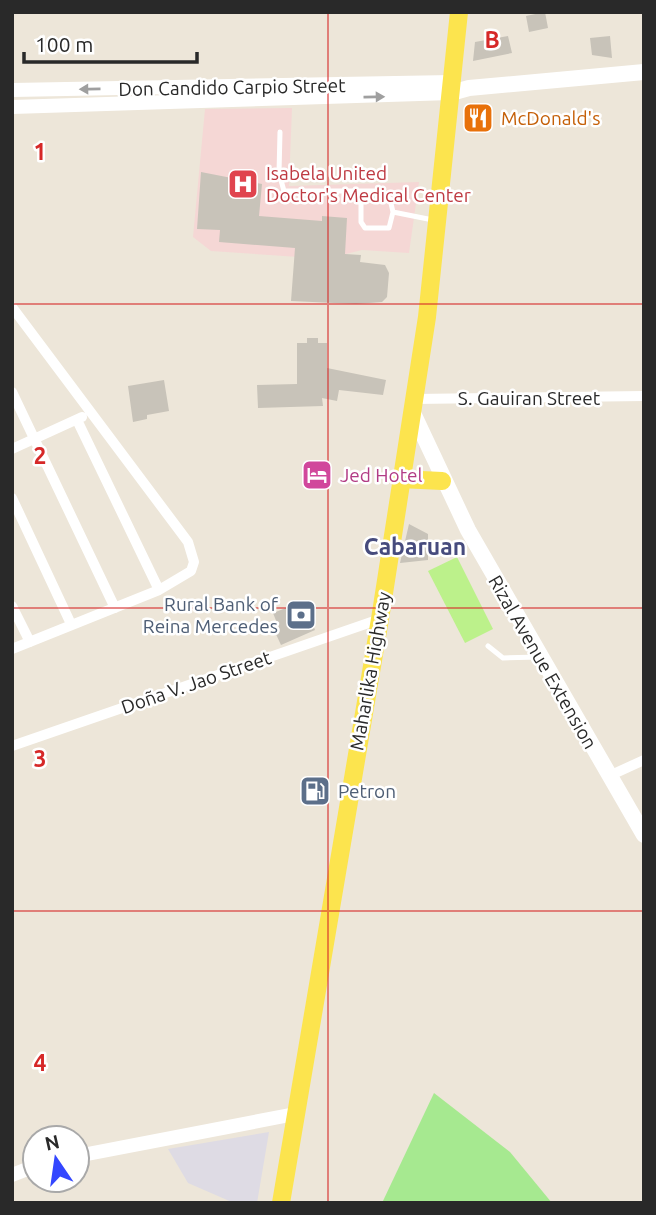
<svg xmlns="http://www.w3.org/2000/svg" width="656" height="1215" font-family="Ubuntu,sans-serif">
  <rect width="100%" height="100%" fill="#ede6d9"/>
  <path fill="#dedbe4" d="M269 1132 257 1203H234L188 1183 168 1149Z"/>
  <path fill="#f5d7d5" d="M292 108 289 186 419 182 409 253 362 250 346 254 342 260 211 251 193 237 205 109Z"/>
  <path fill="#a6e990" d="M434 1093 510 1152 552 1203H382Z"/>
  <path fill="#bcf18b" d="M457 557 493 629 465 643 428 571Z"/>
  <path fill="#c8c3b9" d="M545 12 548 28 529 32 526 16Z
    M508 36 512 53 473 61 475 42Z
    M610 36 612 58 592 55 590 38Z
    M201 172 262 184 259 216 322 221V216L347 218 345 254 361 255 360 262 385 265 389 273 387 297 382 302 356 304 291 301 295 248 219 242 220 230 197 229Z
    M307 338H318V343H327V368L386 380 383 395 339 390 337 401 322 398 323 406 258 408 257 385 297 384V343H307Z
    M164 380 169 411 147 415V419L133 422 128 386Z
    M409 524 428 534V560L400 563Z
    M304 601 315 630 281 645 274 630 279 628 273 613Z"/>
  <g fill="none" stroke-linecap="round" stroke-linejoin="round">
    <path stroke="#fff" stroke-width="5" d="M280 132 279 173 284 191H380L390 199 393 212 433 220
      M361 191V222L365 228H389L393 212
      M488 646 503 658 539 657"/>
    <path stroke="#fff" stroke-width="10" d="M12 307 188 542 194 562 191 571 159 590 12 649
      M12 392 115 608
      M414 399 644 396
      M77 420 159 590
      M12 449 82 417
      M12 498 71 624
      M12 606 30 642
      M12 746 380 619
      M609 776 644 760"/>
    <path stroke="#fff" stroke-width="14" d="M12 90 452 82
      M12 107 451 93
      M77 1156 295 1114
      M12 1175 35 1166"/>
    <path stroke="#fff" stroke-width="16" d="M451 93 469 88 644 72
      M412 411 468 530 644 835"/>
    <path stroke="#fce44e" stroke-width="18" d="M400 479 442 481
      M281 1203 380 619 427 317 459 12"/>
  </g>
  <defs><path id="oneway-solid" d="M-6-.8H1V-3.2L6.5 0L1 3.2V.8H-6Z" transform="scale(1.75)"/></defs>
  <g fill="#9f9f9f">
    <use href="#oneway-solid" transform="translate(90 89) rotate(179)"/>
    <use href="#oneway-solid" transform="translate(374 97) rotate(-1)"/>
  </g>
  <path fill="none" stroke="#d62828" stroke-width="2" stroke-opacity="0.55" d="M328 12V1203M12 304H644M12 608H644M12 911H644"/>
  <defs>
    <g id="restaurant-square" transform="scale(1.575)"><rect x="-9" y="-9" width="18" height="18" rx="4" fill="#e8710a" stroke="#fff"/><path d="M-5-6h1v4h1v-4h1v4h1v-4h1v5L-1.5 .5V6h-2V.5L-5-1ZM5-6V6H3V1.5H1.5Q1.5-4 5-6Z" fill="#fff"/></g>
    <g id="hospital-square" transform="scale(1.575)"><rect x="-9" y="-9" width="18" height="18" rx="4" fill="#e0444e" stroke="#fff"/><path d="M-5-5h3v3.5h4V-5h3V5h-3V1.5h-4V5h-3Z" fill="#fff"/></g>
    <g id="hotel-square" transform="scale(1.575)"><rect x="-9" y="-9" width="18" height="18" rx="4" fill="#d1479c" stroke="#fff"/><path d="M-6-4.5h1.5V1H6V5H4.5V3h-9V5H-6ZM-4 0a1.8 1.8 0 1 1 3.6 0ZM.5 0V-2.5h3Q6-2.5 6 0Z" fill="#fff"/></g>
    <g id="bank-square" transform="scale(1.575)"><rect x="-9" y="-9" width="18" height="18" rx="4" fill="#5c6f8a" stroke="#fff"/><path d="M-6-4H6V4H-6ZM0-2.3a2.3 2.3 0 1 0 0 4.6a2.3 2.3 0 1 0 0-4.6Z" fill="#fff"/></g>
    <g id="fuel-square" transform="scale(1.575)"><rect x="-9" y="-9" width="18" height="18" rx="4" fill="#5c6f8a" stroke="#fff"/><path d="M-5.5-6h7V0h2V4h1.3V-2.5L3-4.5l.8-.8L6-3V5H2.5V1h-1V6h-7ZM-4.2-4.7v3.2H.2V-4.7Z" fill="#fff"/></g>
  </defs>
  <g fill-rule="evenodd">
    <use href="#restaurant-square" x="478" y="118"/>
    <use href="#hospital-square" x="243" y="184"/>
    <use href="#hotel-square" x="317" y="475"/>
    <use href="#bank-square" x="301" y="615"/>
    <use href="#fuel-square" x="315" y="791"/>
  </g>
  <g text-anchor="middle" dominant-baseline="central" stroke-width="5" stroke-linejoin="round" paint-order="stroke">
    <g font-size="19" fill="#292929" stroke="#fff">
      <text transform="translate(232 87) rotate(-1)">Don Candido Carpio Street</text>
      <text x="529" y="398">S. Gauiran Street</text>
      <text transform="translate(543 662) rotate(60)">Rizal Avenue Extension</text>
      <text transform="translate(370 671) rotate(-80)">Maharlika Highway</text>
      <text transform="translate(196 682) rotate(-19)">Doña V. Jao Street</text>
    </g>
    <g font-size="19" fill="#c56008" stroke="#fff" text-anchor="start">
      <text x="501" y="118">McDonald's</text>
    </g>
    <g font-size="19" fill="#be3a42" stroke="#fff" text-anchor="start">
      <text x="266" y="173">Isabela United<tspan x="266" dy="22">Doctor's Medical Center</tspan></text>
    </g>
    <g font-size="19" fill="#b23c85" stroke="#fff" text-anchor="start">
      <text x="340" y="475">Jed Hotel</text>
    </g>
    <g font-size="19" fill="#4e5e75" stroke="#fff" text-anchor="end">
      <text x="278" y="604">Rural Bank of<tspan x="278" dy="22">Reina Mercedes</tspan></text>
      <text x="338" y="791" text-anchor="start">Petron</text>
    </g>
    <g font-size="23" font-weight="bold" fill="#464b7d" stroke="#fff">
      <text x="415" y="546">Cabaruan</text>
    </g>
  </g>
  <g font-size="23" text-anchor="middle" font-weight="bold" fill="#d62828" stroke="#fff" stroke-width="5" stroke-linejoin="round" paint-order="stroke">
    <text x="492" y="48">B</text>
    <text x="40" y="160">1</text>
    <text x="40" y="464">2</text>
    <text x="40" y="767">3</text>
    <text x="40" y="1071">4</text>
  </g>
  <rect width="656" height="1215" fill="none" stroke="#292929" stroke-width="28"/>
  <g transform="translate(56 1159) rotate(347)"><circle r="33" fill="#ffffff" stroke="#a9a9a9" stroke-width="2"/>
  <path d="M0-5L12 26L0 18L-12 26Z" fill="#3447ff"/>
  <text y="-10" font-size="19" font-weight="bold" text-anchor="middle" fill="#292929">N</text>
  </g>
  <path d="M24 52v10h173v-10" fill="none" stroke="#292929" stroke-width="3.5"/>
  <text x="35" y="52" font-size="21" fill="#292929" stroke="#ffffff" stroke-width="5" paint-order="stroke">100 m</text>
</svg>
